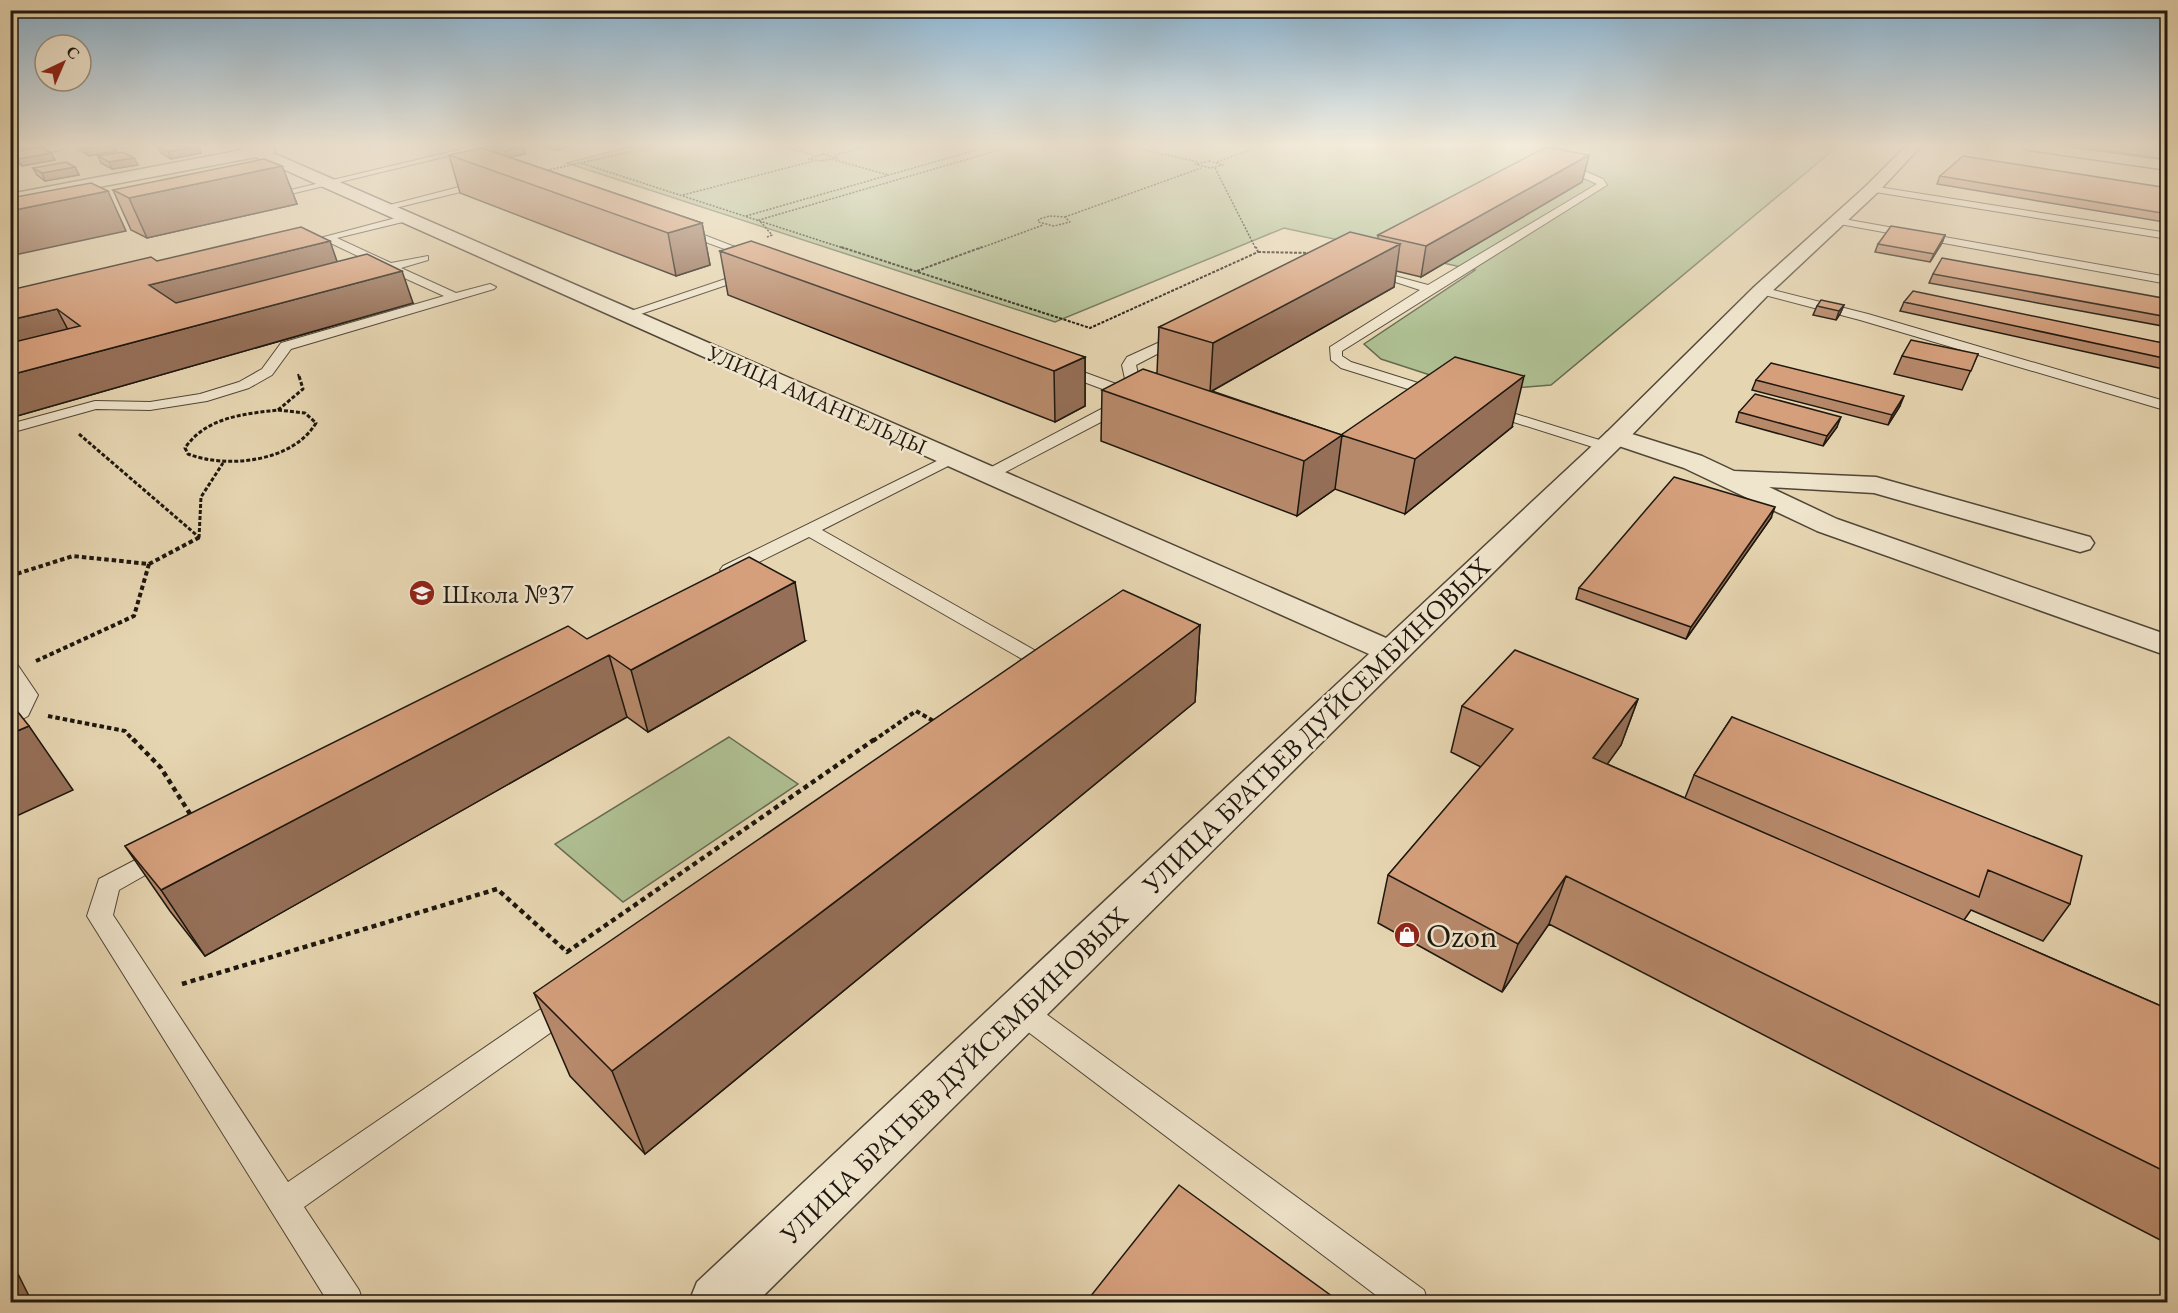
<svg xmlns="http://www.w3.org/2000/svg" width="2178" height="1313" font-family="'EB Garamond',serif">
  <rect width="100%" height="100%" fill="#e6d5b1"/>
  <filter id="stains"><feTurbulence type="fractalNoise" baseFrequency=".00333" numOctaves="4"/><feColorMatrix values="0 0 0 0 .2 0 0 0 0 .09 0 0 0 0 .02 0 0 0 .5 -.17"/></filter>
  <radialGradient id="worn" r=".72"><stop offset=".6" stop-color="#630" stop-opacity="0"/><stop offset="1" stop-color="#630" stop-opacity=".3"/></radialGradient>
  <path fill="#aebe91" stroke="#666a50" stroke-width="1.5" d="M632 146H1838L1551 385 1479 391 1381 359 1364 344 1475 270 1284 228 1055 322 567 163Z
    M2075 146H2167V159Z
    M729 737 798 784 623 902 555 844Z"/>
  <g fill="none" stroke-linecap="round" stroke-linejoin="round">
    <g stroke="#504637" stroke-width="2">
      <path id="service" d="M475 146H489L266 200 261 197Z
        M1556 146H1566L1535 163 1528 161Z
        M1557 162H1563L1603 179 1607 185 1342 351V356L1351 362 1434 388V394H1424L1341 368 1331 360 1330 347 1420 290 1365 272V268L1428 285 1597 184 1557 166Z
        M486 180 489 181V185L383 211 378 208Z
        M1872 186 2168 233V239L1869 191V187Z
        M407 215 411 216V220L337 238 391 263 428 256V260L401 268 456 293 490 284 496 287 494 289 291 349 272 375 249 388 207 401 150 410 96 409 10 433V424L95 401 150 402 200 394 239 382 262 369 281 343 444 296 389 271 382 270 381 267 320 238Z
        M1838 218 2168 277V284L1834 223 1833 221Z
        M678 228H686L761 257 752 259 678 232Z
        M749 271 755 274 753 276 629 318 619 315Z
        M1761 287 1868 314 2168 402V411L1860 320 1757 293V289Z
        M1182 332 1186 333V339L1136 365 1142 392 1147 396 1145 399 994 478H982L980 475 982 472 1124 397 1057 372V366H1067L1127 388 1122 365 1127 357Z
        M1490 406 1609 443 1611 446 1604 450 1599 449 1485 413V407Z
        M951 454 959 459 956 462 822 530 1036 651 1050 668 1043 679H1029L1026 675 1030 668 1022 659 809 537 735 574 729 575 720 570 723 566Z
        M10 662 17 664 38 695 28 716 10 726V709L18 695 10 684Z
        M162 846 170 849 174 855 170 861 119 890 113 915 288 1182 557 998 567 995 577 998 580 1006 577 1014 304 1207 359 1290 363 1302H328L87 916 99 879Z
        M1021 1000 1031 1003 1424 1290 1428 1302H1385L1011 1019 1007 1011 1011 1003Z"/>
    </g>
    <g stroke="#504637" stroke-width="3">
      <path id="minor" d="M34 146H67L60 150 10 158V149Z
        M1616 429 1702 456 1734 471 1876 477 2090 537 2094 543 2090 549 2080 552 1874 493 1769 487 1837 519 2168 635V656L1817 531 1684 468 1607 442 1603 437 1607 432Z"/>
    </g>
    <g stroke="#504637" stroke-width="3">
      <path id="tertiary" d="M237 146 273 147 275 150 273 153 1386 638 1607 432 1754 287 1866 186 1906 146H1921L1878 192 1768 295 1625 442 757 1302H689L697 1282 1369 654 256 157 10 204V194L242 150Z
        M2021 146H2057L2168 161V170L2028 150Z"/>
    </g>
    <path stroke="#1e170e" stroke-width="1.5" stroke-dasharray="2 1.5" stroke-linecap="butt" d="M654 146 581 163 846 249
      M779 146 814 155
      M1127 146 1198 162
      M823 154 837 158 821 161 809 159Z
      M835 155 868 146
      M835 160 888 175
      M1209 161 1223 165 1210 168 1195 164Z
      M1217 162 1261 146
      M1215 168 1256 249
      M543 171 581 163
      M683 195 813 161
      M746 216 990 146
      M1050 216 1065 217 1070 222 1054 226 1038 222 1039 219Z
      M1065 217 1201 168
      M767 237 772 235 759 220 1013 146
      M978 249 1043 225"/>
    <path stroke="#1e170e" stroke-width="2" stroke-dasharray="3 1.5" stroke-linecap="butt" d="M841 247 1090 328 1258 252 1256 247
      M1258 252 1311 253
      M917 271 982 247
      M298 374 299 377"/>
    <path stroke="#1e170e" stroke-width="3" stroke-dasharray="4 2" stroke-linecap="butt" d="M278 410 305 413 316 423C293 462 227 469 188 454L185 448C206 417 244 414 278 410Z
      M278 410 303 389 299 376
      M79 434 200 538
      M199 538 201 497 223 463"/>
    <path stroke="#1e170e" stroke-width="4" stroke-dasharray="4.5 3" stroke-linecap="butt" d="M10 576 73 556 149 564 200 537
      M36 661 134 616 149 564
      M48 716 125 731 134 741
      M873 741 916 711 937 723"/>
    <path stroke="#1e170e" stroke-width="4.5" stroke-dasharray="5 4" stroke-linecap="butt" d="M133 739 161 768 192 817
      M182 984 497 889 567 952 875 739"/>
    <use href="#service" fill="#efe4cc" fill-rule="evenodd"/>
    <use href="#minor" fill="#efe4cc" fill-rule="evenodd"/>
    <use href="#tertiary" fill="#efe4cc" fill-rule="evenodd"/>
  </g>
  <path fill="#b7896b" stroke="#1e170e" stroke-width="1.5" d="M75 146H114L116 151 89 156 77 149Z
    M541 146H575L556 150Z
    M158 147 201 153 171 159 161 153Z
    M493 147H523L525 154 509 157 702 223 710 265 676 276 460 193 449 155 495 153Z
    M10 152 51 153 55 160 22 166 12 159 10 156Z
    M1589 155 1582 182 1421 277 1396 271 1394 287 1212 391 1341 435 1512 427 1405 514 1335 489 1297 516 1101 441 1102 390 1157 373 1159 327 1378 239V235Z
    M98 156 138 165 112 169 101 163Z
    M282 166 297 204 147 238 131 230 113 190Z
    M75 167 79 175 45 181 37 175 33 168Z
    M1940 176 2168 188V216L2164 222 1937 184Z
    M1945 235 1942 243 1930 262 1875 252 1878 244Z
    M720 251 1085 357V406L1055 422 728 295Z
    M157 261 337 262 413 303 10 418V290Z
    M1933 274 2168 299V327L1929 283Z
    M1904 302 2168 344V370L1900 311Z
    M1844 305 1840 314 1836 320 1813 315 1817 306Z
    M1978 354 1962 390 1894 374 1902 356Z
    M1756 380 1900 406 1888 425 1752 390Z
    M1739 412 1837 427 1823 446 1736 422Z
    M1771 518 1686 639 1576 599 1579 588Z
    M1200 625 1195 702 645 1154 570 1076 534 993Z
    M587 639 805 641 648 732 627 717 205 956 170 911 125 846Z
    M1638 699 1621 745 1607 764 1685 798 1694 775 1732 717 2070 904 2043 941 1971 910 1964 920 2168 1009V1244L1549 924 1502 992 1378 923 1388 875 1481 767 1451 752 1462 706Z"/>
  <path fill="#956f57" stroke="#1e170e" stroke-width="1.5" d="M10 146H26L27 147 10 150Z
    M102 146H114L116 151 89 156 85 149Z
    M198 146 201 153 171 159 168 152Z
    M555 146H575L556 150Z
    M523 147 525 154 507 158 505 151Z
    M51 153 55 160 22 166 18 159Z
    M1589 155 1582 182 1421 277 1426 246Z
    M134 158 138 165 112 169 109 162Z
    M282 166 297 204 147 238 129 198Z
    M75 167 79 175 45 181 42 173Z
    M10 181 14 188 10 189Z
    M108 191 126 231 10 256V211Z
    M702 223 710 265 676 276 668 233Z
    M1945 235 1942 243 1930 262 1934 254Z
    M330 241 341 273 165 318 149 285Z
    M1400 244 1394 287 1210 392 1213 343Z
    M402 271 413 303 10 418V375Z
    M1844 305 1840 314 1836 320 1839 311Z
    M57 309 75 343 10 360V320Z
    M1085 357V406L1055 422 1054 371Z
    M1524 376 1512 427 1405 514 1415 459Z
    M1904 396 1900 406 1888 425 1892 415Z
    M1841 417 1837 427 1823 446 1827 436Z
    M1342 435 1335 489 1297 516 1304 461Z
    M1775 507 1771 518 1686 639 1691 627Z
    M795 582 805 641 648 732 631 670Z
    M1200 625 1195 702 645 1154 612 1071Z
    M609 655 627 717 205 956 161 890Z
    M1638 699 1621 745 1578 805 1593 758Z
    M29 726 73 790 10 819V734Z
    M1566 876 1549 924 1502 992 1518 944Z
    M10 1258 32 1302H10Z"/>
  <path fill="#d59f7c" stroke="#1e170e" stroke-width="1.5" d="M80 146H102L85 149Z
    M163 146H198L168 152 158 147Z
    M500 146H519L523 147 505 151 493 147Z
    M41 147 51 153 18 159 10 153V152Z
    M1546 147 1589 155 1426 246 1378 235Z
    M482 148 702 223 668 233 449 155Z
    M123 152 134 158 109 162 98 156Z
    M1963 156 2168 188V214L1940 176Z
    M264 159 282 166 129 198 113 190Z
    M66 162 75 167 42 173 33 168Z
    M91 183 108 191 10 211V198Z
    M1891 226 1945 235 1934 254 1878 244Z
    M301 227 330 241 149 285 176 303 367 254 402 271 10 375V343L80 326 57 309 10 320V290L151 257 157 261Z
    M1350 232 1400 244 1213 343 1159 327Z
    M751 241 1085 357 1054 371 720 251Z
    M1942 258 2168 299V317L1933 274Z
    M1913 291 2168 344V359L1904 302Z
    M1821 300 1844 305 1839 311 1817 306Z
    M1911 340 1978 354 1971 371 1902 356Z
    M1455 357 1524 376 1415 459 1341 435Z
    M1771 363 1904 396 1892 415 1756 380Z
    M1143 369 1342 435 1304 461 1102 390Z
    M1755 394 1841 417 1827 436 1739 412Z
    M1674 477 1775 507 1691 627 1579 588Z
    M749 557 795 582 631 670 609 655 161 890 125 846 568 626 587 639Z
    M1123 590 1200 625 612 1071 534 993Z
    M1515 650 1638 699 1593 758 2168 1009V1173L1566 876 1518 944 1388 875 1513 729 1462 706Z
    M10 702 29 726 10 734Z
    M1732 717 2082 856 2070 904 1988 870 1979 897 1694 775Z
    M1179 1185 1340 1302H1086Z"/>
  <linearGradient id="sky" x2="0" y2="1"><stop stop-color="#89b5d5"/><stop offset="0.44" stop-color="#f4ecdc"/><stop offset="1" stop-color="#f4ecdc" stop-opacity="0"/></linearGradient>
  <rect width="2178" height="330" fill="url(#sky)"/>
  <defs>
    <g id="school-disc" transform="scale(1.35)"><circle r="9.5" fill="#8f2418" stroke="#efe4cc"/><path d="M0-5L7-2L0 1L-7-2ZM-4 1L0 2.5L4 1V4Q0 6-4 4Z" fill="#fff"/></g>
    <g id="shop-disc" transform="scale(1.35)"><circle r="9.5" fill="#8f2418" stroke="#efe4cc"/><path d="M-5-2.5h2.3a2.7 3.5 0 0 1 5.4 0H5L5.5 6h-11ZM-1.5-2.5h3a1.5 2.3 0 0 0-3 0Z" fill="#fff"/></g>
  </defs>
  <g fill-rule="evenodd">
    <use href="#school-disc" x="422" y="593"/>
    <use href="#shop-disc" x="1407" y="935"/>
  </g>
  <g text-anchor="middle" dominant-baseline="central" stroke-width="5" stroke-linejoin="round" paint-order="stroke">
    <g font-size="22" fill="#1e170e" stroke="#efe4cc">
      <text transform="translate(817 400) rotate(24)">УЛИЦА АМАНГЕЛЬДЫ</text>
    </g>
    <g font-size="27" fill="#1e170e" stroke="#efe4cc" text-anchor="start">
      <text x="442" y="593">Школа №37</text>
    </g>
    <g font-size="27" fill="#1e170e" stroke="#efe4cc">
      <text transform="translate(1316 725) rotate(-44)">УЛИЦА БРАТЬЕВ ДУЙСЕМБИНОВЫХ</text>
      <text transform="translate(954 1075) rotate(-44)">УЛИЦА БРАТЬЕВ ДУЙСЕМБИНОВЫХ</text>
    </g>
    <g font-size="33" fill="#1e170e" stroke="#efe4cc" text-anchor="start">
      <text x="1426" y="935">Ozon</text>
    </g>
  </g>
  <rect width="2178" height="1313" fill="none" stroke="#e6d5b1" stroke-width="36"/>
  <rect x="12" y="12" width="2154" height="1289" fill="none" stroke="#1e170e" stroke-width="3"/>
  <rect x="18" y="18" width="2142" height="1277" fill="none" stroke="#1e170e" stroke-width="1.5"/>
  <g transform="translate(63 63) rotate(44)"><circle r="28" fill="#efe4cc" stroke="#9b9280" stroke-width="1.5"/>
  <path d="M0-4.5L10 22L0 15L-10 22Z" fill="#8f2418"/>
  <text y="-9" font-size="16" font-weight="bold" text-anchor="middle" fill="#1e170e">С</text>
  </g>
  <rect width="100%" height="100%" filter="url(#stains)"/>
  <rect width="100%" height="100%" fill="url(#worn)"/>
</svg>
